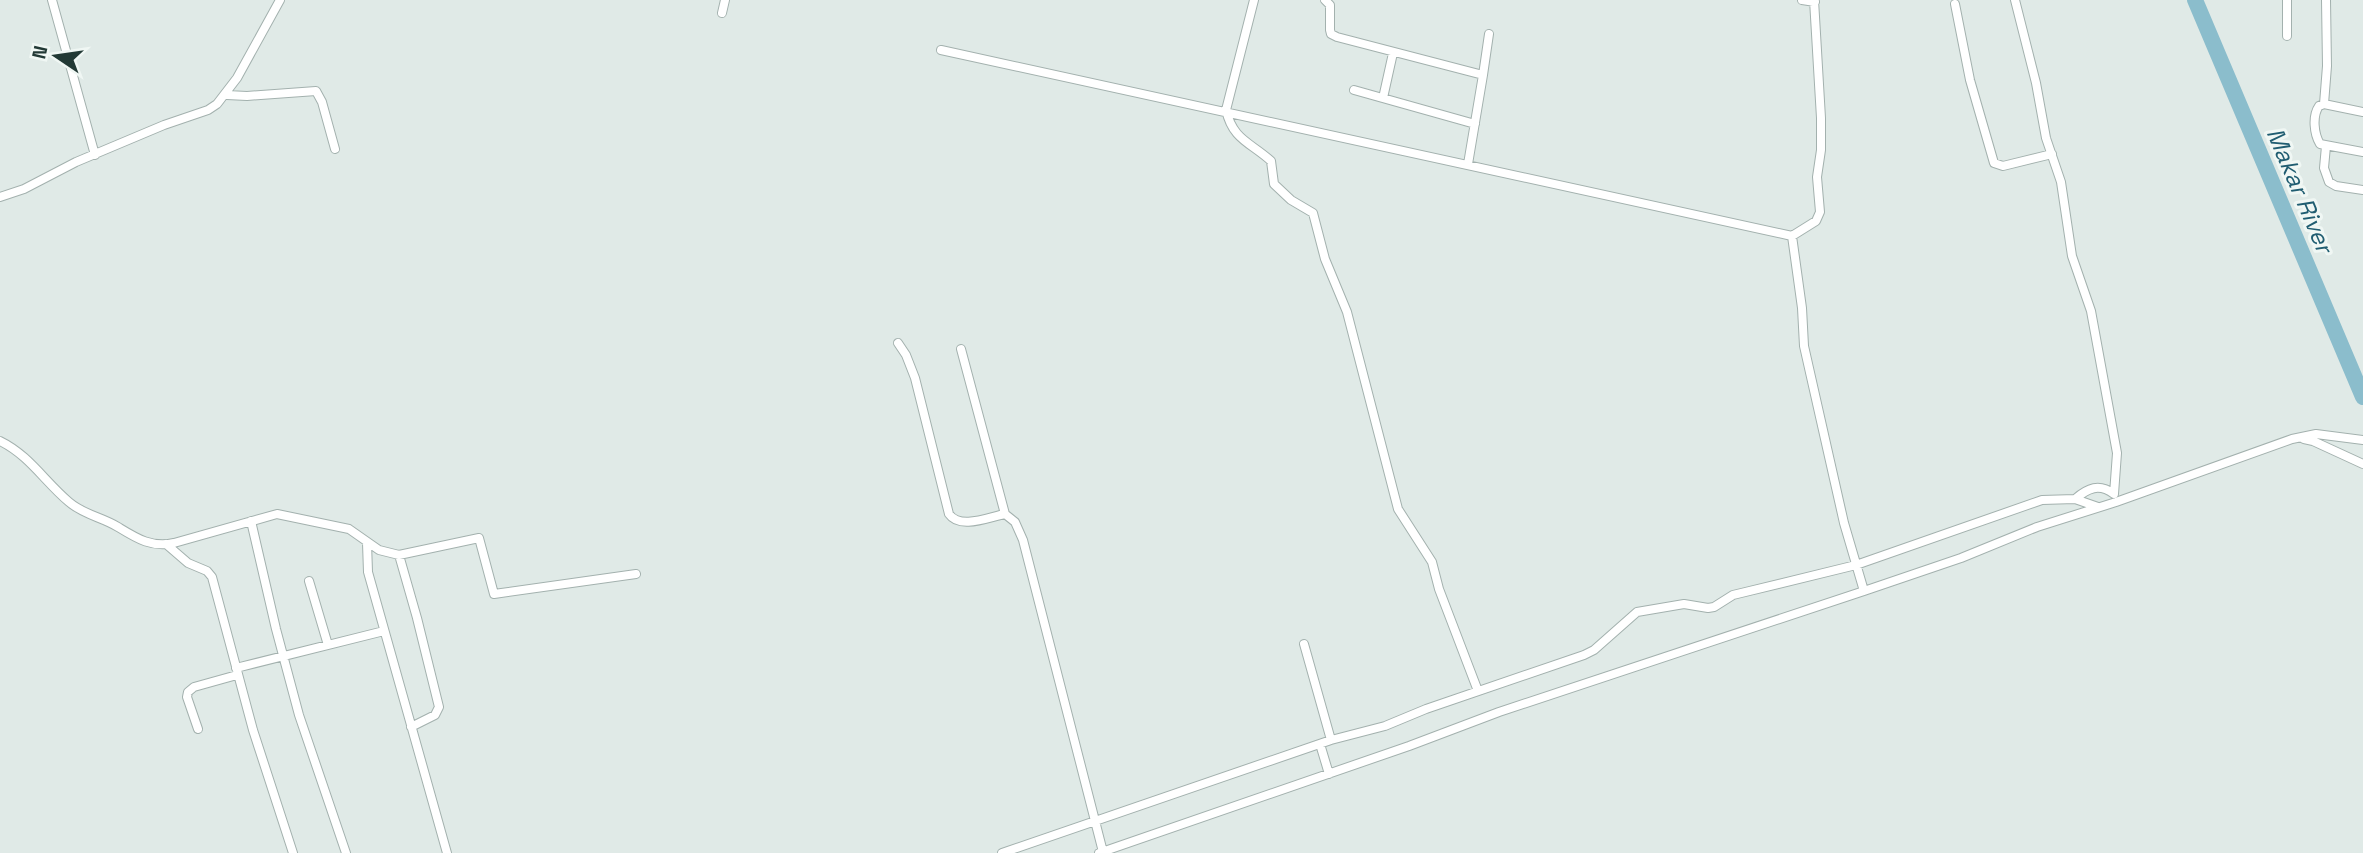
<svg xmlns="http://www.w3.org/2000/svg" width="2363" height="853" font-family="'Space Grotesk',sans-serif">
  <rect width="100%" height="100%" fill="#e0eae7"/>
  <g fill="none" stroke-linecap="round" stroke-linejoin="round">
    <path stroke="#8bbdcc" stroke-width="16" d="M2195 0 2363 397"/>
    <g stroke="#a3b1ae" stroke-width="10">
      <path id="street" d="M52 0 95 155
        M1254 0 1226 110C1233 140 1250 142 1271 161L1274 184 1291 200 1313 213 1325 259 1347 312 1398 509 1432 562 1439 589 1478 691
        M1325 0 1330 5V30L1331 34 1337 37 1483 75 1468 164
        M1802 0 1815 2
        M2015 0 2036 83 2046 138 2061 182 2072 256 2091 311 2117 453 2114 494C2099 483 2088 488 2075 499
        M2326 0 2327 66 2324 104 2363 112
        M1955 4 1970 80 1994 163 2003 166 2052 154
        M722 13 725 0
        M2287 36V0
        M941 50 1792 236 1816 221 1820 212 1817 177 1821 150V118L1814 0
        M1483 75 1489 34
        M1354 90 1475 124
        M227 95 247 96 316 91 322 102 335 149
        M1383 98 1393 53
        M2324 104 2319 106C2312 116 2314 134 2320 144L2363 152
        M2326 146 2324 168 2329 182 2336 186 2363 190
        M0 197 24 189 76 162 164 125 208 110 217 104 237 78 280 0
        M1792 236 1802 308 1804 346 1844 523 1864 591
        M898 343 906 355 915 378 949 514C960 530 989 517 1005 514
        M961 349 1005 514 1015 522 1023 540 1103 852
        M2304 439 2313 441 2363 464
        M0 441C29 455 45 482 69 502 84 515 102 517 118 527 136 538 151 548 174 543L277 514 349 529 379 550 399 555 479 538 494 594 636 574
        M251 521 276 629 299 715 346 853
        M367 543 368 572 447 853
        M166 544 188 563 207 571 212 577 253 730 293 853
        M399 555 417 618 439 707 435 715 411 727
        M309 581 328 645
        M1304 644 1331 740
        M236 668 384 631
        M198 729 187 697 188 692 194 687 237 675
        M1320 744 1329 774
        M1002 853 1331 740 1385 726 1426 709 1584 655 1594 650 1637 612 1684 604 1708 608 1714 607 1733 595 1856 565 2042 500 2075 499 2098 507
        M1099 853 1409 746 1499 712 1864 591 1961 558 2037 527 2116 502 2292 439 2316 434 2363 440"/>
    </g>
    <use href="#street" stroke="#fff" stroke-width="8"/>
  </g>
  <g text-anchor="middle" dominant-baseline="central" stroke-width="6" stroke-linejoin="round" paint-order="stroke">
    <g font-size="24" font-style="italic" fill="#205d71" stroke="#f0f7f4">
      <text transform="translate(2300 190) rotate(67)">Makar River</text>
    </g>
  </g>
  <g transform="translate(56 56) rotate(283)" stroke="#f0f7f4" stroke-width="5" paint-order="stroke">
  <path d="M0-5L12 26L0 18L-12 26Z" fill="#223935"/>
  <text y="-10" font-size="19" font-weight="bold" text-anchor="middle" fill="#223935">N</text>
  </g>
</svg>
